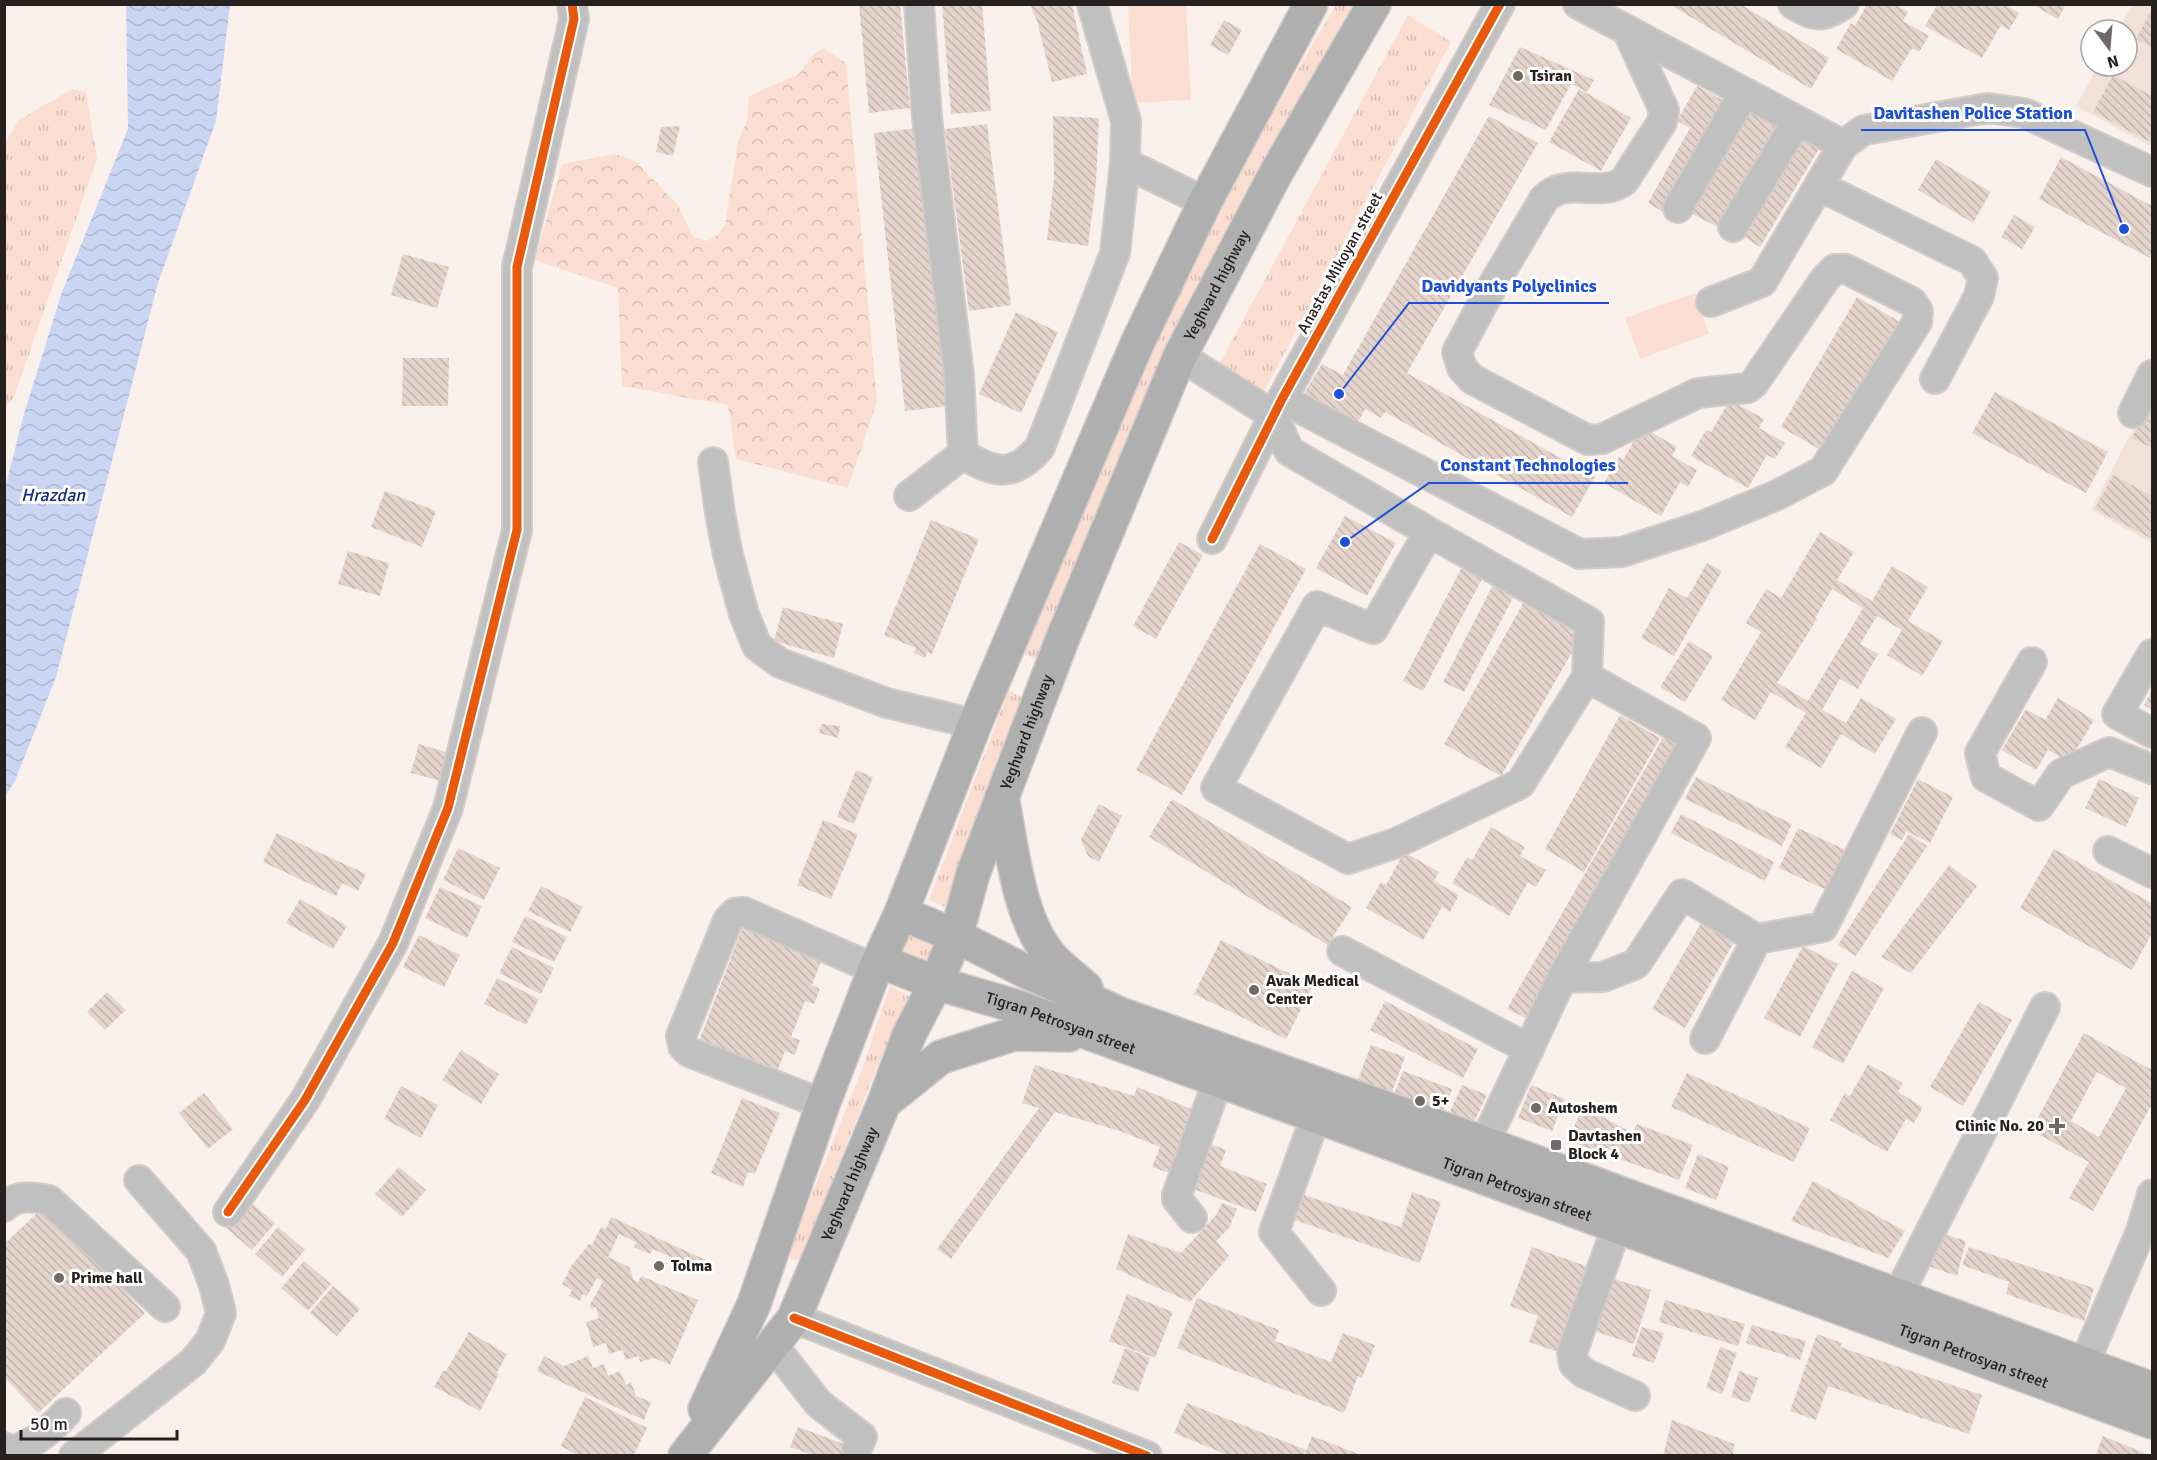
<svg xmlns="http://www.w3.org/2000/svg" width="2157" height="1460" font-family="Signika,sans-serif">
  <defs>
    <pattern id="grass-tufts" width="24" height="20" patternUnits="userSpaceOnUse" patternTransform="scale(1.5)"><rect width="24" height="20" fill="#faded2"/><path d="M3 7l-1-3M5 7V3M7 7l1-3M15 17l-1-3M17 17v-4M19 17l1-3" fill="none" stroke="#d6beb4"/></pattern>
    <pattern id="forest-crowns" width="20" height="18" patternUnits="userSpaceOnUse" patternTransform="scale(1.5)"><rect width="20" height="18" fill="#faded2"/><path d="M2 6a3 3 0 1 1 6 0M12 15a3 3 0 1 1 6 0" fill="none" stroke="#d6beb4"/></pattern>
    <pattern id="water-waves" width="16" height="10" patternUnits="userSpaceOnUse" patternTransform="scale(1.5)"><rect width="16" height="10" fill="#cad5f4"/><path d="M0 5q4-4 8 0t8 0" fill="none" stroke="#adb7d1"/></pattern>
    <pattern id="building-back-hatch" width="6" height="6" patternUnits="userSpaceOnUse" patternTransform="scale(1.5)"><rect width="6" height="6" fill="#e5d4cc"/><path d="M-1 5l2 2M0 0l6 6M5-1l2 2" fill="none" stroke="#c4b6af"/></pattern>
  </defs>
  <rect width="100%" height="100%" fill="#f9f0ec"/>
  <path fill="#f2e1d9" d="M2132 5H2152V147L2076 106 2098 66H2127V30H2118Z
    M2152 393V543L2091 510Z"/>
  <path fill="url(#grass-tufts)" d="M1336 5H1352L1251 185 1187 308 1091 525 1038 660 1024 654 1139 368 1199 246 1244 162Z
    M1408 15 1451 42 1262 395 1216 370Z
    M72 89 86 92 97 159 14 397 5 409V143L19 120Z
    M1009 690 1023 698 990 781 945 907 929 900Z
    M908 933 936 943 935 962 905 967 899 943Z
    M890 986 910 997 900 1014 875 1072 801 1260H791L788 1254 864 1064Z"/>
  <path fill="url(#forest-crowns)" d="M823 48 846 63 877 402 848 488 736 459 728 405 622 386 618 288 535 260 562 164 615 154 635 161 678 205 693 237 707 241 718 235 725 225 738 142 747 120 749 96 799 74 814 54Z"/>
  <path fill="#faded2" d="M1128 5H1186L1191 100 1133 103Z
    M1695 293 1709 334 1640 359 1625 318Z"/>
  <path fill="url(#water-waves)" d="M126 5H230L216 121 158 283 56 677 15 781 5 796V489L23 417 62 292 128 129Z"/>
  <path fill="url(#building-back-hatch)" fill-rule="evenodd" d="M859 4H900L910 108 869 113Z
    M942 4H982L991 111 951 114Z
    M1030 4H1072L1087 74 1052 82 1037 21Z
    M1669 4H1740L1829 58 1811 89Z
    M1867 4H1894L1908 12 1903 21 1929 36 1919 52 1912 48 1892 81 1836 49 1851 23 1855 26Z
    M1938 4H2003L2019 13 2009 30 2001 25 1982 58 1925 26Z
    M2031 4H2066L2058 19Z
    M2152 9V48L2136 39Z
    M1224 20 1242 30 1228 55 1210 45Z
    M1520 47 1594 80 1587 92 1571 84 1546 130 1489 105Z
    M2113 75 2152 96V143L2093 112Z
    M1697 86 1731 105 1669 215 1648 203 1690 128 1677 121Z
    M1579 89 1631 118 1601 171 1549 142Z
    M1746 103 1782 123 1722 229 1686 211Z
    M1053 116 1099 118 1096 183 1088 246 1047 240 1054 178Z
    M1489 116 1538 143 1407 373 1595 477 1572 517 1385 412 1381 418 1365 409 1357 424 1304 394 1322 364 1343 375Z
    M987 124 1011 305 969 311 945 129Z
    M680 126 673 156 656 152 661 127Z
    M918 128 949 406 905 411 874 133Z
    M1801 129 1823 142 1760 247 1738 233Z
    M2061 157 2152 206V252L2150 258 2039 199Z
    M1936 159 1991 192 1973 223 1918 190Z
    M2014 215 2035 227 2022 249 2001 237Z
    M403 254 449 267 437 308 391 295Z
    M1857 297 1900 322 1824 452 1781 427Z
    M1016 312 1058 332 1021 413 979 394Z
    M403 358H449L448 406H402Z
    M1995 392 2108 452 2086 493 1972 433Z
    M2152 399V448L2132 438Z
    M1730 400 1764 419 1759 428 1785 443 1775 459 1767 455 1748 488 1691 456 1706 430 1711 432Z
    M1642 427 1677 447 1672 456 1697 470 1688 487 1680 482 1661 516 1604 483 1619 457 1623 460Z
    M2113 475 2152 496V539L2095 509Z
    M385 491 436 511 422 547 371 527Z
    M1345 516 1396 543 1367 596 1316 568Z
    M931 520 979 539 932 654 927 652 925 658 914 653 916 648 884 635Z
    M1820 532 1854 552 1837 580 1872 601 1892 566 1928 587 1908 621 1943 641 1922 676 1887 655 1902 630 1877 616 1860 644 1878 654 1858 689 1840 679 1822 710 1846 723 1861 698 1896 719 1875 754 1841 734 1821 768 1785 747 1806 713 1771 692 1755 720 1721 700 1761 632 1746 623 1766 589 1781 598ZM1832 589 1863 608 1808 701 1777 683 1817 619 1815 618Z
    M1179 542 1203 555 1156 639 1133 626Z
    M1260 544 1306 569 1182 795 1136 770Z
    M348 551 389 563 380 596 338 584Z
    M1707 563 1722 571 1674 656 1641 638 1669 588 1687 598Z
    M1462 567 1483 577 1423 691 1403 681Z
    M1496 579 1517 590 1464 692 1443 682Z
    M1529 593 1587 626 1501 776 1444 744Z
    M783 607 843 624 834 658 774 641Z
    M1689 641 1713 656 1685 702 1660 687Z
    M2152 690V710L2144 705Z
    M2058 698 2094 720 2069 762 2048 750 2036 770 2002 750 2026 709 2045 720Z
    M1620 715 1660 738 1584 872 1545 849Z
    M821 724 840 726 838 738 819 733Z
    M1667 731 1687 742 1530 1020 1507 1009Z
    M419 744 449 753 441 781 411 773Z
    M856 770 873 777 854 824 837 817Z
    M1696 777 1792 824 1782 846 1685 799Z
    M1918 779 1953 797 1930 843 1906 831 1902 840 1890 834Z
    M2099 779 2139 798 2126 827 2085 808Z
    M1172 799 1352 907 1328 945 1149 837Z
    M1099 804 1122 816 1099 862 1088 856 1081 840Z
    M1681 814 1774 862 1765 881 1671 833Z
    M823 820 858 834 831 899 797 885Z
    M1491 827 1525 847 1520 856 1546 870 1536 887 1528 882 1509 916 1452 883 1467 857 1472 860Z
    M1798 828 1850 852 1831 892 1779 868Z
    M277 833 366 874 358 891 342 883 336 896 263 862Z
    M1909 834 1927 846 1856 956 1838 945Z
    M458 848 500 868 484 900 443 880Z
    M2054 849 2152 903V933L2132 970 2020 908Z
    M1404 852 1439 872 1434 881 1459 895 1450 912 1442 907 1423 940 1366 908 1381 882 1386 885Z
    M1949 865 1977 886 1911 973 1881 957Z
    M541 886 583 907 570 932 528 911Z
    M440 887 482 906 467 938 425 918Z
    M300 899 347 926 333 949 286 923Z
    M525 916 567 937 554 962 512 942Z
    M1701 923 1734 942 1685 1028 1652 1009Z
    M742 929 822 959 812 985 820 989 814 1004 805 1001 791 1037 800 1040 795 1055 785 1051 774 1079 696 1049Z
    M419 935 460 955 444 987 403 967Z
    M1221 940 1313 985 1286 1039 1194 994Z
    M1803 946 1838 964 1800 1037 1764 1018Z
    M512 947 554 968 541 994 499 973Z
    M1852 971 1884 988 1843 1064 1812 1047Z
    M497 978 539 999 526 1025 484 1004Z
    M107 992 126 1010 105 1030 87 1012Z
    M1385 1001 1478 1049 1463 1078 1370 1030Z
    M1979 1002 2012 1020 1963 1106 1930 1087Z
    M2084 1033 2152 1070V1104L2093 1211 2069 1198 2089 1162 2031 1130ZM2097 1072 2126 1088 2099 1137 2071 1121Z
    M1371 1045 1405 1057 1390 1097 1356 1085Z
    M461 1050 499 1074 481 1104 442 1080Z
    M1868 1064 1903 1083 1898 1092 1923 1107 1914 1123 1906 1119 1887 1152 1830 1120 1845 1093 1850 1096Z
    M1035 1065 1134 1096 1137 1087 1194 1110 1169 1173 1152 1167 1160 1147 1120 1131 1055 1112 951 1259 937 1249 1039 1108 1022 1103Z
    M1403 1071 1452 1089 1442 1117 1392 1099Z
    M1687 1073 1810 1128 1794 1162 1671 1107Z
    M1462 1085 1487 1095 1472 1126 1448 1116Z
    M1531 1085 1565 1099 1552 1131 1518 1118Z
    M401 1086 438 1105 421 1138 384 1119Z
    M204 1093 233 1129 208 1149 179 1113Z
    M742 1098 780 1113 755 1174 748 1172 743 1187 711 1173Z
    M1583 1106 1632 1133 1637 1124 1693 1145 1679 1180 1568 1141Z
    M1202 1141 1226 1150 1220 1166 1267 1184 1256 1212 1185 1186Z
    M1698 1154 1729 1167 1716 1200 1685 1188Z
    M399 1167 426 1190 402 1217 375 1194Z
    M1813 1181 1905 1231 1888 1258 1791 1221Z
    M1295 1192 1401 1227 1412 1192 1441 1202 1420 1263 1286 1217Z
    M248 1200 275 1223 252 1250 225 1227Z
    M1222 1203 1237 1209 1229 1228 1216 1241 1229 1256 1190 1302 1116 1269 1128 1234 1181 1253 1216 1215Z
    M45 1206 145 1313 38 1413 4 1377V1244Z
    M611 1217 708 1261 704 1269 699 1267 695 1274 682 1268 684 1263 653 1249 650 1254 634 1247 636 1242 619 1234 608 1257 629 1267 634 1280 638 1282 641 1276 698 1300 670 1365 654 1358 640 1362 639 1356 625 1360 623 1350 609 1354 606 1343 593 1347 586 1322 599 1318 596 1307 591 1309 590 1305 603 1281 597 1278 587 1296 583 1294 580 1301 569 1296 572 1290 562 1284 572 1265 589 1244 592 1245 601 1227 606 1229Z
    M278 1227 305 1250 282 1277 255 1254Z
    M1944 1234 1966 1241 1957 1276 1928 1266 1940 1248Z
    M1532 1247 1589 1267 1558 1352 1529 1342 1538 1316 1510 1306Z
    M1969 1247 2094 1288 2084 1321 2006 1294 2009 1282 1962 1265Z
    M304 1261 331 1284 308 1311 281 1288Z
    M1604 1276 1651 1290 1634 1344 1587 1329Z
    M333 1286 360 1309 337 1336 310 1313Z
    M1127 1294 1173 1312 1155 1358 1109 1341Z
    M1197 1298 1279 1330 1275 1341 1331 1362 1343 1333 1375 1345 1362 1378 1358 1376 1344 1413 1177 1348Z
    M1665 1300 1745 1324 1738 1346 1659 1322Z
    M1752 1325 1806 1341 1800 1360 1746 1343Z
    M1642 1327 1664 1333 1654 1363 1632 1356Z
    M469 1332 507 1354 497 1372 498 1376 480 1411 434 1387 443 1371H446Z
    M1817 1334 1842 1343 1840 1347 1982 1395 1969 1434 1828 1386 1816 1420 1790 1411Z
    M1720 1347 1737 1353 1722 1394 1706 1388Z
    M1125 1348 1150 1358 1138 1392 1112 1383Z
    M544 1356 564 1366 588 1356 593 1368 604 1364 608 1376 620 1371 626 1385 631 1382 636 1396 651 1402 644 1420 537 1371Z
    M1739 1371 1758 1378 1749 1403 1731 1397Z
    M585 1397 647 1428 633 1456H579L561 1446Z
    M1187 1403 1306 1450 1303 1456H1230L1174 1433Z
    M1672 1420 1734 1444 1733 1456H1663Z
    M798 1427 876 1456H815L790 1447Z
    M1312 1436 1361 1455V1456H1304Z
    M2103 1436 2149 1455V1456L2096 1454Z"/>
  <g fill="none" stroke-linecap="round" stroke-linejoin="round">
    <g stroke="#d2cbc8" stroke-width="32">
      <path id="minor" d="M919 4 927 118 959 375 963 454C995 475 1015 477 1040 447L1115 253 1125 163
        M1092 4 1126 121 1125 163 1205 202
        M1578 4 1843 145 1864 130 1988 108 2024 113 2152 172
        M1793 4C1815 17 1822 19 1844 4
        M1819 186 1972 261 1983 278 1979 296 1935 379
        M1678 208 1744 93
        M1733 227 1797 121
        M1711 302 1762 282 1843 145
        M1180 356 1273 415 1289 451 1429 532 1589 622 1587 677
        M1282 399 1580 554 1622 552 1702 526 1775 496 1823 471 1917 322 1918 311 1912 302 1846 269H1835L1825 279 1754 383 1748 388 1698 393 1602 439 1588 440 1472 379 1462 368 1457 352 1489 292 1544 199C1568 175 1600 199 1624 181L1662 122 1664 110 1627 30
        M2133 413 2152 375
        M713 462 720 513 728 555 744 614 757 646 780 663 887 703 975 724
        M909 496 963 454
        M1429 532 1373 629 1317 606 1216 788 1348 859 1396 843 1520 784 1587 677 1696 738 1562 978 1603 977 1636 964 1682 894 1757 939 1823 927 1922 732
        M1212 539 1282 399 1500 4
        M2152 654 2117 714 2152 733
        M2032 662 1980 753 1986 777 2039 806 2061 774 2109 752 2152 769
        M2108 851 2152 873
        M1342 951 1529 1049
        M1705 1039 1757 939
        M823 1104 689 1052 683 1046 681 1036 728 920 735 913 744 912 875 969
        M1316 1116 1274 1232 1321 1291
        M1475 1163 1562 978
        M4 1207C16 1194 34 1197 49 1200L165 1307
        M228 1212 305 1100 393 943 448 808 517 530V267L574 19 572 4
        M1192 1218 1177 1199V1195L1218 1080
        M1617 1226 1572 1353 1574 1364 1584 1373 1635 1396
        M1898 1295 2045 1007
        M794 1318 1147 1456
        M772 1344 819 1404 862 1437 857 1448
        M2084 1364 2141 1231 2152 1194
        M4 1447 11 1452C36 1442 48 1432 66 1413
        M74 1456 193 1362 210 1341 221 1313 214 1285 201 1251 139 1180"/>
    </g>
    <g stroke="#d2cbc8" stroke-width="36">
      <g id="major">
        <path d="M1002 797C1012 846 1018 923 1054 960 1064 970 1076 979 1086 988"/>
        <path d="M901 913 956 936 1025 971 1120 1014 1484 1143 2152 1389"/>
        <path id="s1" d="M879 961 936 983 1015 1006 2152 1422"/>
        <path d="M885 1102 941 1057 1014 1034 1069 1035"/>
        <path d="M705 1409 754 1304 823 1104 875 969 901 913 975 724 1136 346 1205 202 1311 4"/>
        <path id="s2" d="M685 1456 794 1318 884 1103 909 1035 936 983 956 936 973 874 1062 640 1180 356 1276 173 1374 4"/>
      </g>
    </g>
    <use href="#minor" stroke="#c0c0c1" stroke-width="28"/>
    <use href="#major" stroke="#afafb0" stroke-width="33"/>
    <g stroke="#fff" stroke-width="13">
      <path id="cycleway" d="M1212 539 1282 399 1500 4
        M228 1212 305 1100 393 943 448 808 517 530V267L574 19 572 4
        M794 1318 1147 1456"/>
    </g>
    <use href="#cycleway" stroke="#e8590c" stroke-width="9"/>
  </g>
  <g fill="#706966" stroke="#fff" stroke-width="2">
    <circle cx="1518" cy="76" r="6"/>
    <circle cx="1254" cy="990" r="6"/>
    <circle cx="1420" cy="1101" r="6"/>
    <circle cx="1536" cy="1108" r="6"/>
    <path d="M2054 1117h6v6h6v6h-6v6h-6v-6h-6v-6h6z"/>
    <rect x="1550" y="1139" width="12" height="12" rx="3"/>
    <circle cx="659" cy="1266" r="6"/>
    <circle cx="59" cy="1278" r="6"/>
  </g>
  <g text-anchor="middle" dominant-baseline="central" stroke-width="6" stroke-linejoin="round" paint-order="stroke">
    <g font-size="16" font-weight="bold" fill="#26201e" stroke="#fff" text-anchor="start">
      <text x="1530" y="76">Tsiran</text>
      <text x="1266" y="981">Avak Medical<tspan x="1266" dy="18">Center</tspan></text>
      <text x="1432" y="1101">5+</text>
      <text x="1548" y="1108">Autoshem</text>
      <text x="2044" y="1126" text-anchor="end">Clinic No. 20</text>
      <text x="1568" y="1136">Davtashen<tspan x="1568" dy="18">Block 4</tspan></text>
      <text x="671" y="1266">Tolma</text>
      <text x="71" y="1278">Prime hall</text>
    </g>
    <g font-size="16" fill="#26201e" stroke="#fff">
      <text transform="translate(1340 263) rotate(-61)">Anastas Mikoyan street</text>
      <text stroke="none"><textPath href="#s2" startOffset="1293">Yeghvard highway</textPath></text>
      <text stroke="none"><textPath href="#s2" startOffset="807">Yeghvard highway</textPath></text>
      <text stroke="none"><textPath href="#s1" startOffset="192">Tigran Petrosyan street</textPath></text>
      <text stroke="none"><textPath href="#s2" startOffset="321">Yeghvard highway</textPath></text>
      <text stroke="none"><textPath href="#s1" startOffset="678">Tigran Petrosyan street</textPath></text>
      <text stroke="none"><textPath href="#s1" startOffset="1164">Tigran Petrosyan street</textPath></text>
    </g>
    <g font-size="18" font-style="italic" fill="#182c80" stroke="#fff">
      <text x="53" y="495">Hrazdan</text>
    </g>
  </g>
  <path fill="none" stroke="#1d4ed8" stroke-width="2" d="M2124 229L2085 130H1861M1339 394L1409 303H1609M1345 542L1429 483H1628"/>
  <g fill="#1d4ed8" stroke="#fff" stroke-width="2">
    <circle cx="2124" cy="229" r="6"/>
    <circle cx="1339" cy="394" r="6"/>
    <circle cx="1345" cy="542" r="6"/>
  </g>
  <g font-size="18" text-anchor="middle" font-weight="bold" fill="#1d4ed8" stroke="#fff" stroke-width="6" stroke-linejoin="round" paint-order="stroke">
    <text x="1973" y="119">Davitashen Police Station</text>
    <text x="1509" y="292">Davidyants Polyclinics</text>
    <text x="1528" y="471">Constant Technologies</text>
  </g>
  <rect width="2157" height="1460" fill="none" stroke="#26201e" stroke-width="12"/>
  <g transform="translate(2109 48) rotate(164)"><circle r="28" fill="#ffffff" stroke="#a8a6a5" stroke-width="1.5"/>
  <path d="M0-4.5L10 22L0 15L-10 22Z" fill="#706966"/>
  <text y="-9" font-size="16" font-weight="bold" text-anchor="middle" fill="#26201e">N</text>
  </g>
  <path d="M21 1430v9h156v-9" fill="none" stroke="#26201e" stroke-width="3"/>
  <text x="30" y="1430" font-size="18" fill="#26201e" stroke="#ffffff" stroke-width="4.5" paint-order="stroke">50 m</text>
</svg>
